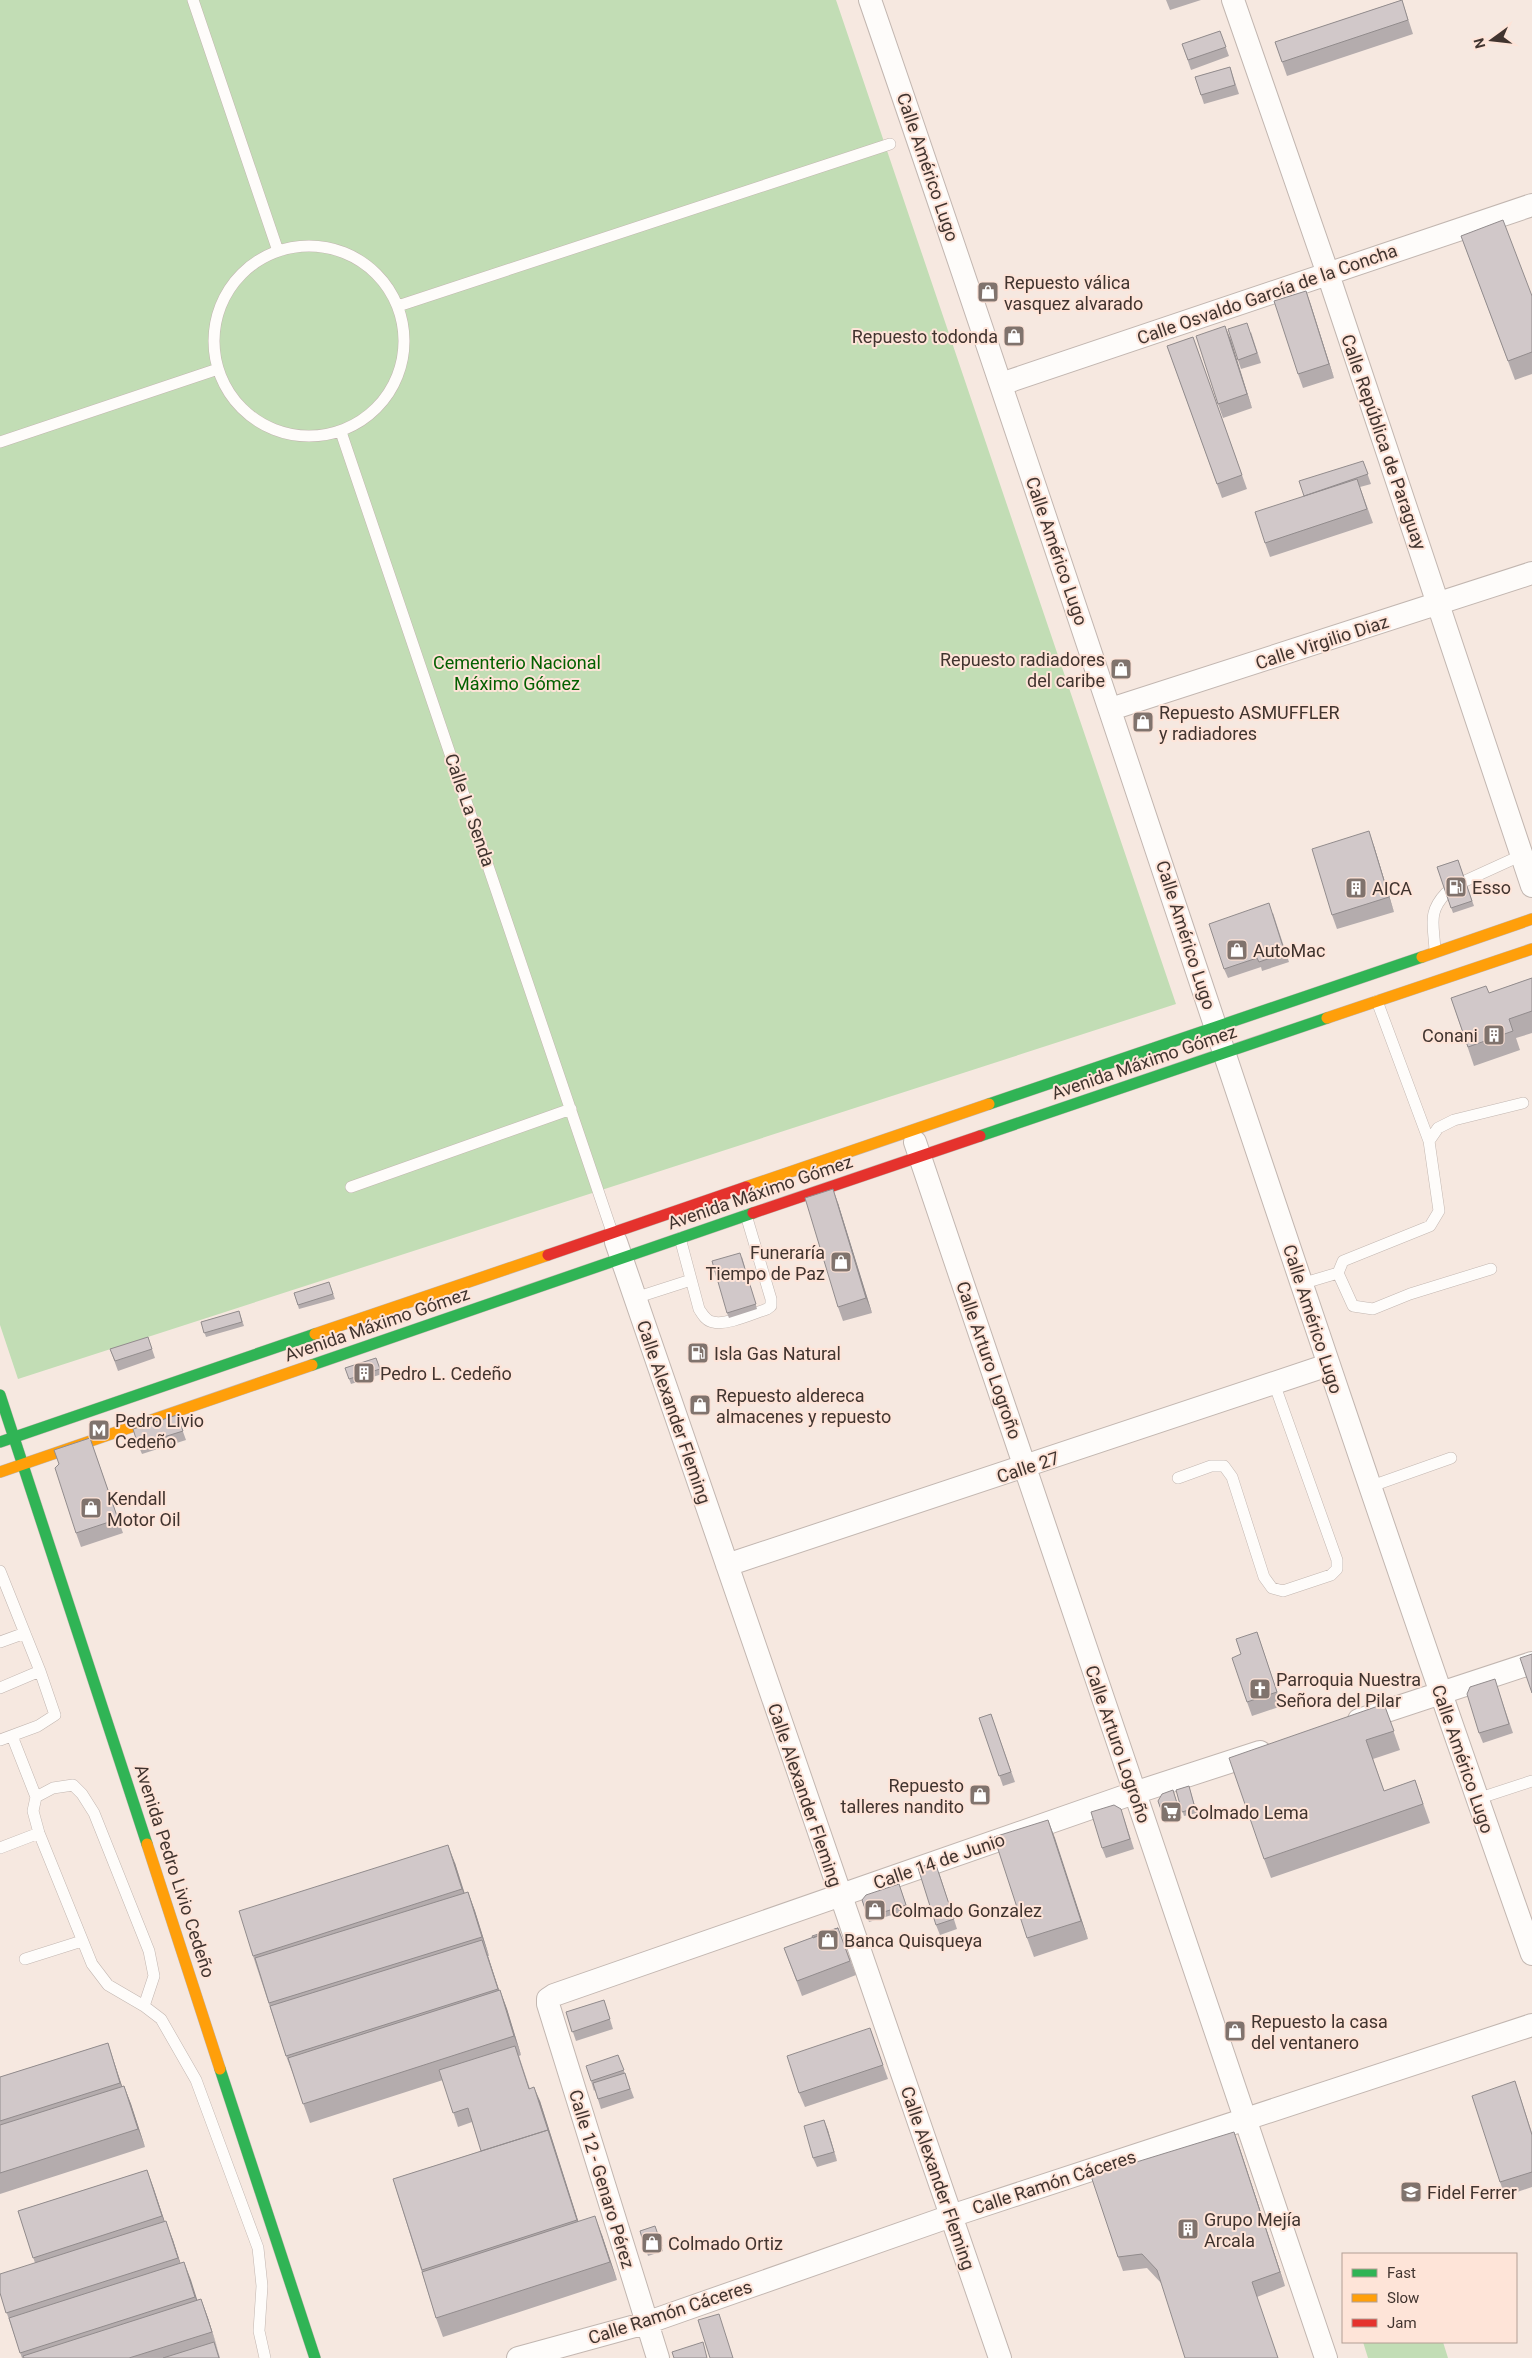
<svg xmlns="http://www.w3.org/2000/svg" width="1532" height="2358" font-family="Roboto,sans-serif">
  <rect width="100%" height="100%" fill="#f6e8e0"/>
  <path fill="#c2ddb5" d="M0 0H836L1176 1004 18 1379 0 1325Z
    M1363 2342H1443L1448 2358H1368Z"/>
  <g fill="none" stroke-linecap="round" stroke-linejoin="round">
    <g stroke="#c2b6b0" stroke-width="12">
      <path id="lane" d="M193 0 278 251
        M214 341a95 95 0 1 1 190 0a95 95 0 1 1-190 0Z
        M398 306 890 144
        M341 432 612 1232
        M0 442 218 369
        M1465 881 1522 855
        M1435 951C1434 925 1427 913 1446 893
        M1377 1001 1429 1141
        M351 1187 571 1109
        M680 1238 699 1309C703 1315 706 1321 713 1322 726 1326 754 1313 767 1309L771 1306V1299L746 1215
        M1338 1273 1353 1306 1373 1309 1410 1294 1491 1269
        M1301 1284 1338 1273 1343 1261 1430 1226 1439 1211 1429 1141 1438 1128 1454 1120 1523 1103
        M635 1298 691 1280
        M1178 1478 1211 1466H1224L1232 1477 1264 1577 1272 1588 1283 1591 1331 1575 1337 1569V1560L1274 1383
        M1369 1487 1451 1458
        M0 1571 40 1671
        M0 1642 25 1633
        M0 1688 40 1671 55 1715 38 1726 0 1740
        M12 1736 36 1797
        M1477 1799 1532 1781
        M0 1848 39 1833
        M25 1959 82 1941
        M144 2006 154 1976 149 1951 94 1813 82 1794 73 1785 53 1788 36 1797 33 1811 39 1833 92 1964 108 1985 144 2006 161 2019 196 2080 258 2248 262 2286 259 2331 265 2358"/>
    </g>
    <g stroke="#c2b6b0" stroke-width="24">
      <path id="street" d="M870 0C1094 650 1303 1306 1532 1954
        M1233 0 1328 274 1532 886
        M1001 384 1532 205
        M1111 709 1532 573
        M915 1142 1326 2358
        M616 1242 1000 2358
        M727 1565 1328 1365
        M1359 1720 1532 1663
        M518 2358 646 2323 951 2216 1532 2025
        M658 2358 548 2004V1999L554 1995 1134 1793 1260 1752"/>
    </g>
    <g stroke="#c2b6b0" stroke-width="12">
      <path id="fast" d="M989 1104 1422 957
        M980 1136 1327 1018
        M312 1365 753 1213
        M0 1395 147 1844
        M0 1442 315 1334
        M220 2069 315 2358"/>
    </g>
    <g stroke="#c2b6b0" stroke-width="12">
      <path id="slow" d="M1422 957 1532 919
        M1327 1018 1532 949
        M746 1187 989 1104
        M315 1334 548 1255
        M0 1472 312 1365
        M147 1844 220 2069"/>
    </g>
    <g stroke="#c2b6b0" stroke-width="12">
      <path id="jam" d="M753 1213 980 1136
        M548 1255 746 1187"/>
    </g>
    <use href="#lane" stroke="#fefcfa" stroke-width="11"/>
    <use href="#street" stroke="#fefcfa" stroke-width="22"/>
    <use href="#fast" stroke="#30b455" stroke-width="11"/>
    <use href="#slow" stroke="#ff9f0a" stroke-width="11"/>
    <use href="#jam" stroke="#e5322d" stroke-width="11"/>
  </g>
  <path fill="#b4acad" d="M1166 0H1201L1170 10Z
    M1402 0 1413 34 1287 76 1275 42Z
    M1220 31 1229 56 1191 70 1182 44Z
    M1230 67 1239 94 1204 104 1195 77Z
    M1461 236 1532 296V374L1515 380Z
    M1306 291 1334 378 1303 388 1298 374Z
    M1225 326 1252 408 1223 418 1218 404Z
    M1251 332 1261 363 1241 369 1238 360Z
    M1193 337 1247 489 1222 498 1167 346Z
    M1363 461 1371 484 1360 487 1373 523 1270 557 1265 543 1304 496Z
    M1374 846 1394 912 1337 929 1332 915Z
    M1458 860 1474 906 1453 913 1437 867Z
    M1273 913 1289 962 1262 971 1261 967 1228 978 1224 969Z
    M1532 978V1033L1516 1038 1520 1050 1474 1066 1451 998 1489 993Z
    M838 1203 872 1313 843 1321 838 1307Z
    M742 1257 757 1309 729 1318 727 1313Z
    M329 1282 335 1299 299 1309 294 1293Z
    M239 1311 244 1326 206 1337 201 1322Z
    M148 1337 155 1358 118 1371 110 1349Z
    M376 1358 382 1374 351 1384 345 1368Z
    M177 1415 186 1440 142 1454 138 1445Z
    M90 1438 123 1533 81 1547 76 1533Z
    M1257 1632 1282 1706 1252 1716 1247 1702Z
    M1498 1689 1513 1733 1483 1743 1479 1733Z
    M1384 1704 1400 1750 1373 1759 1384 1791 1415 1780 1430 1823 1271 1878 1264 1859Z
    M991 1714 1015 1782 1003 1786 979 1718Z
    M1189 1786 1197 1813 1184 1816 1176 1790Z
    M1173 1790 1182 1818 1165 1823 1158 1801Z
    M1124 1818 1134 1849 1106 1858 1102 1848Z
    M1048 1820 1088 1939 1034 1957 1027 1938Z
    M455 1863 465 1894 468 1892 475 1911 489 1956H488L499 1991 500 1990 507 2009 521 2055 519 2056 530 2089 540 2101 578 2221 602 2235 617 2280 443 2337 436 2318 393 2179 481 2151 472 2122 458 2127 443 2080 310 2123 293 2074 286 2056 253 1956Z
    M939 1872 957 1929 940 1935 936 1925Z
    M899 1884 908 1910 869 1922 862 1900Z
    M838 1928 856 1975 802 1996 784 1948Z
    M604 2000 613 2029 576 2041 566 2012Z
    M870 2028 888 2079 805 2107 799 2093Z
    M108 2043 122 2086H124L131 2104 145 2147 0 2194V2077Z
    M618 2055 634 2098 601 2109 595 2090 594 2091 591 2081Z
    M1520 2096 1532 2133V2187L1505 2196 1500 2182Z
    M824 2120 837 2161 817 2167 813 2158Z
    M1239 2146 1285 2286 1257 2297 1161 2283 1147 2268 1123 2271 1118 2257Z
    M147 2170 165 2222 173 2240 180 2263 184 2262 197 2300 201 2299 208 2318 220 2358H22L0 2293 35 2263 18 2211Z
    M655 2226 663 2251 648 2256 640 2231Z"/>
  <path fill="#928c8d" d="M1306 291 1311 305 1334 378 1329 364Z
    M1225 326 1231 340 1252 408 1247 394Z
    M1369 831 1374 846 1394 912 1389 897Z
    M833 1189 838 1203 872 1313 866 1298Z
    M1048 1820 1055 1838 1088 1939 1081 1921Z
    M448 1845 455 1863 469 1908 462 1889Z
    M468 1892 475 1911 489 1956 482 1937Z
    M482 1940 489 1959 505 2008 498 1989Z
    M500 1990 507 2009 521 2055 514 2036Z
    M108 2043 114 2062 127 2101 120 2083Z
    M124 2086 131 2104 145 2147 138 2129Z
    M534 2087 540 2101 584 2239 577 2220Z
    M824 2120 828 2130 837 2161 834 2152Z
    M1234 2132 1239 2146 1285 2286 1280 2272Z
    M147 2170 154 2189 169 2235 162 2216Z
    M595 2216 602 2235 617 2280 610 2262Z
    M166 2221 173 2240 185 2277 178 2258Z
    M184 2262 191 2280 202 2315 195 2297Z
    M201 2299 208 2318 218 2350Z"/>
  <path fill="#d1c8c9" stroke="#928c8d" d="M1402 0 1408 20 1282 62 1275 42Z
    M1220 31 1226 47 1188 60 1182 44Z
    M1230 67 1235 85 1201 95 1195 77Z
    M1503 220 1532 296V352L1508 361 1461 236Z
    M1306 291 1329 364 1298 374 1274 301Z
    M1247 323 1257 353 1238 360 1228 329Z
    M1225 326 1247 394 1218 404 1196 336Z
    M1193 337 1242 475 1217 484 1167 346Z
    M1363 461 1368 474 1304 496 1299 481Z
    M1357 479 1367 509 1265 543 1255 512Z
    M1369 831 1389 897 1332 915 1312 849Z
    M1458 860 1472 901 1451 908 1437 867Z
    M1269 903 1285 953 1259 962 1257 958 1224 969 1209 924Z
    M1532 978V1011L1509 1019 1513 1031 1468 1047 1451 998 1486 986 1489 993Z
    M833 1189 866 1298 838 1307 805 1198Z
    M740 1253 756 1304 727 1313 712 1261Z
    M329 1282 333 1294 298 1305 294 1293Z
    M239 1311 242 1322 204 1333 201 1322Z
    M148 1337 152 1349 115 1361 110 1349Z
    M376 1358 380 1369 349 1379 345 1368Z
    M177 1415 183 1431 138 1445 133 1429Z
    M90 1438 118 1519 76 1533 55 1468 59 1464 54 1450Z
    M1257 1632 1277 1692 1247 1702 1232 1658 1241 1654 1236 1639Z
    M1532 1654V1693L1520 1658Z
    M1495 1679 1509 1724 1479 1733 1467 1694 1470 1687Z
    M1384 1704 1394 1731 1366 1740 1384 1791 1415 1780 1423 1804 1264 1859 1229 1758Z
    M991 1714 1011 1772 999 1776 979 1718Z
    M1189 1786 1195 1808 1182 1812 1176 1790Z
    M1173 1790 1180 1813 1164 1818 1158 1801 1162 1794Z
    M1114 1805 1121 1809 1130 1839 1102 1848 1091 1812Z
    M1048 1820 1081 1921 1027 1938 994 1837Z
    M448 1845 462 1889 253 1956 239 1911Z
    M935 1862 954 1919 936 1925 918 1868Z
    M899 1884 906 1905 868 1917 862 1900 866 1895Z
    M468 1892 482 1937 269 2003 255 1958Z
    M838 1928 850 1961 797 1981 784 1948Z
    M838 1928 813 1938 812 1936Z
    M482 1940 498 1989 286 2056 270 2006Z
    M500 1990 514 2036 303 2104 288 2058Z
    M604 2000 610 2019 572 2032 566 2012Z
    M870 2028 883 2065 799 2093 787 2056Z
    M108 2043 120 2083 0 2121V2077Z
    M515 2046 529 2089 534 2087 548 2130 481 2151 468 2108 453 2113 439 2070Z
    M618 2055 624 2070 591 2081 586 2066Z
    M625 2073 630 2089 598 2099 593 2083Z
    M1515 2081 1532 2135V2172L1500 2182 1472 2096Z
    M124 2086 138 2129 0 2173V2125Z
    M824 2120 834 2152 813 2158 804 2126Z
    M548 2130 577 2220 422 2270 393 2179Z
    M1234 2132 1280 2272 1252 2282 1278 2358H1185L1157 2270 1142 2254 1118 2257 1091 2176Z
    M147 2170 162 2216 33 2258 18 2211Z
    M595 2216 610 2262 436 2318 422 2272Z
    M166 2221 178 2258 6 2313 0 2293V2274Z
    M655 2226 662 2246 646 2251 640 2231Z
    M184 2262 195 2297 20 2353 9 2318Z
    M201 2299 212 2332 129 2358H24L23 2356Z
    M719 2314 733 2358H710L698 2320Z
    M214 2342 219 2358H163Z
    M703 2342 707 2358H674L672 2352Z"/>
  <defs>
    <g id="shop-square" transform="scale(1.125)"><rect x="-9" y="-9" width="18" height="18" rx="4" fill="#80736d" stroke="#fee4d8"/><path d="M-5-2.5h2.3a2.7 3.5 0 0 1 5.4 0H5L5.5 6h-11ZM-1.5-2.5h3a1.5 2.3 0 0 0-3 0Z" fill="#fff"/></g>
    <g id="fuel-square" transform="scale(1.125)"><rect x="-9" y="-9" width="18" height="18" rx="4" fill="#80736d" stroke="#fee4d8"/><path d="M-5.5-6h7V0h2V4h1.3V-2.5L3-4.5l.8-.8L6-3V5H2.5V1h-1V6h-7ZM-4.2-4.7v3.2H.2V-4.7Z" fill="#fff"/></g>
    <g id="building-square" transform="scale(1.125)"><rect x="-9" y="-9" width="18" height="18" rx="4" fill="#80736d" stroke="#fee4d8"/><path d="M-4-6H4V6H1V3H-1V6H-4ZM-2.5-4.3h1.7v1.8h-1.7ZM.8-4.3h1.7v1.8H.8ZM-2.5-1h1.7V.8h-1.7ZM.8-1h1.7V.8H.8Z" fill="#fff"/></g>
    <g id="metro-square" transform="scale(1.125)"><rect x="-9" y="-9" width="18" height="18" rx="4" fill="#80736d" stroke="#fee4d8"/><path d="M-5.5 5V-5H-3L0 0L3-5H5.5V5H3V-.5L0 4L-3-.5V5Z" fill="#fff"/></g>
    <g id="church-square" transform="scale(1.125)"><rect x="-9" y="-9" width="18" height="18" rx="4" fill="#80736d" stroke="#fee4d8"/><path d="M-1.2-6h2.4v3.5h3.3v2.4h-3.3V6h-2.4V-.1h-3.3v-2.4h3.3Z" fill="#fff"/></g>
    <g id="supermarket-square" transform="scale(1.125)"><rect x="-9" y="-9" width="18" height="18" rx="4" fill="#80736d" stroke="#fee4d8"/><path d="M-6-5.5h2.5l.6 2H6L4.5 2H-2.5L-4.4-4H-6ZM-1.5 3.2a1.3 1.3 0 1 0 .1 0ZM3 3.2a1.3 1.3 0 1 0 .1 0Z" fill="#fff"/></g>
    <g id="school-square" transform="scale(1.125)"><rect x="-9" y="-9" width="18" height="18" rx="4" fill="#80736d" stroke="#fee4d8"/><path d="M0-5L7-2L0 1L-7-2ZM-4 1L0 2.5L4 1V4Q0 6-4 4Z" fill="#fff"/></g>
  </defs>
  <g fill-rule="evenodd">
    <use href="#shop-square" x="988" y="292"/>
    <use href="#shop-square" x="1014" y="336"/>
    <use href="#shop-square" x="1121" y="669"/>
    <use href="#shop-square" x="1143" y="722"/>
    <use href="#fuel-square" x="1456" y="887"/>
    <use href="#building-square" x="1356" y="888"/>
    <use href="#shop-square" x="1237" y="950"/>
    <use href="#building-square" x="1494" y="1035"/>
    <use href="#shop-square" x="841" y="1262"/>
    <use href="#fuel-square" x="698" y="1353"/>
    <use href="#building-square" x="364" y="1373"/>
    <use href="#shop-square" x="700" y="1405"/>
    <use href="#metro-square" x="99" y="1430"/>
    <use href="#shop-square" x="91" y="1508"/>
    <use href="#church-square" x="1260" y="1689"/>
    <use href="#shop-square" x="980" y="1795"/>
    <use href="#supermarket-square" x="1171" y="1812"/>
    <use href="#shop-square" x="875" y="1910"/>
    <use href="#shop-square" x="828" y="1940"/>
    <use href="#shop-square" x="1235" y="2031"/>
    <use href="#school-square" x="1411" y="2192"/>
    <use href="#building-square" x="1188" y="2229"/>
    <use href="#shop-square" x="652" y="2243"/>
  </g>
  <g text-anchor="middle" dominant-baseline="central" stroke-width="4" stroke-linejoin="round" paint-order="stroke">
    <g font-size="18" fill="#41342f" stroke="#fee4d8">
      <text transform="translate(928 167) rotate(71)">Calle Américo Lugo</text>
      <text transform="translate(1267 294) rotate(-19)">Calle Osvaldo García de la Concha</text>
      <text transform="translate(1384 442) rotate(71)">Calle República de Paraguay</text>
      <text transform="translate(1057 551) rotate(71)">Calle Américo Lugo</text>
      <text transform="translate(1322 642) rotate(-18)">Calle Virgilio Diaz</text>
      <text transform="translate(470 810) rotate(71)">Calle La Senda</text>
      <text transform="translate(1186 935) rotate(72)">Calle Américo Lugo</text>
      <text transform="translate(1144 1062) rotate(-19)">Avenida Máximo Gómez</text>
      <text transform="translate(760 1192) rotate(-19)">Avenida Máximo Gómez</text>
      <text transform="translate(1313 1319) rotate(72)">Calle Américo Lugo</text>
      <text transform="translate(377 1324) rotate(-19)">Avenida Máximo Gómez</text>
      <text transform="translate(989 1360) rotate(71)">Calle Arturo Logroño</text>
      <text transform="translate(674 1412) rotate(71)">Calle Alexander Fleming</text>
      <text transform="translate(1028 1467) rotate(-18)">Calle 27</text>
      <text transform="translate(1118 1744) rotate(71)">Calle Arturo Logroño</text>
      <text transform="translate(1463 1759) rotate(71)">Calle Américo Lugo</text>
      <text transform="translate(805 1795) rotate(71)">Calle Alexander Fleming</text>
      <text transform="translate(939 1861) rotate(-19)">Calle 14 de Junio</text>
      <text transform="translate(175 1871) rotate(72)">Avenida Pedro Livio Cedeño</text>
      <text transform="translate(938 2178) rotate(71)">Calle Alexander Fleming</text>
      <text transform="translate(602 2179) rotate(73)">Calle 12 - Genaro Pérez</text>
      <text transform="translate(1054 2182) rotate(-18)">Calle Ramón Cáceres</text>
      <text transform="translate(670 2312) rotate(-18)">Calle Ramón Cáceres</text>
    </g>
    <g font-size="18" fill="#41342f" stroke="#fee4d8" text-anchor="start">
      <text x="1004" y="282">Repuesto válica<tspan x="1004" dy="21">vasquez alvarado</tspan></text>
      <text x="998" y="336" text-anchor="end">Repuesto todonda</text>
      <text x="1105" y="659" text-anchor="end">Repuesto radiadores<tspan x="1105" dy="21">del caribe</tspan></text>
      <text x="1159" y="712">Repuesto ASMUFFLER<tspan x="1159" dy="21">y radiadores</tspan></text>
      <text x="1472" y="887">Esso</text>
      <text x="1372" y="888">AICA</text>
      <text x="1253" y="950">AutoMac</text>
      <text x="1478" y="1035" text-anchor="end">Conani</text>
      <text x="825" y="1252" text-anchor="end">Funeraría<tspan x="825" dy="21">Tiempo de Paz</tspan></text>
      <text x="714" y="1353">Isla Gas Natural</text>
      <text x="380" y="1373">Pedro L. Cedeño</text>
      <text x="716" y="1395">Repuesto aldereca<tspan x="716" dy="21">almacenes y repuesto</tspan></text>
      <text x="115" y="1420">Pedro Livio<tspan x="115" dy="21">Cedeño</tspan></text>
      <text x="107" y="1498">Kendall<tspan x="107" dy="21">Motor Oil</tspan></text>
      <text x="1276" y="1679">Parroquia Nuestra<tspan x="1276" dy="21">Señora del Pilar</tspan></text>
      <text x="964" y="1785" text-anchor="end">Repuesto<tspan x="964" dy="21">talleres nandito</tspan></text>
      <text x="1187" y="1812">Colmado Lema</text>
      <text x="891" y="1910">Colmado Gonzalez</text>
      <text x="844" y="1940">Banca Quisqueya</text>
      <text x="1251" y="2021">Repuesto la casa<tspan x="1251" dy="21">del ventanero</tspan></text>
      <text x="1427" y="2192">Fidel Ferrer</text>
      <text x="1204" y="2219">Grupo Mejía<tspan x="1204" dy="21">Arcala</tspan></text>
      <text x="668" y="2243">Colmado Ortiz</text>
    </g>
    <g font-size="18" fill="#036000" stroke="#fee4d8">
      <text x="517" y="662">Cementerio Nacional<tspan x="517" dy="21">Máximo Gómez</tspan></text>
    </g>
  </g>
  <rect x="1342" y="2253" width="175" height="90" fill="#fee4d8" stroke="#b29e94"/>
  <rect x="1352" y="2269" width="25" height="8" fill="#30b455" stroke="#b29e94"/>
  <text x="1387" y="2278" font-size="15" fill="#41342f">Fast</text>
  <rect x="1352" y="2294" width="25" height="8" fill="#ff9f0a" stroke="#b29e94"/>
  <text x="1387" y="2303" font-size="15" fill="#41342f">Slow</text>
  <rect x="1352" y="2319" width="25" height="8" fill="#e5322d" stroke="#b29e94"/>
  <text x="1387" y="2328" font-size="15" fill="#41342f">Jam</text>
  <g transform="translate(1492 40) rotate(255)" stroke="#fee4d8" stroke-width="4" paint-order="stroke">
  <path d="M0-4L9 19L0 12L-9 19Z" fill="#41342f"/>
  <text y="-8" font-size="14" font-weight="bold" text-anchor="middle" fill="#41342f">N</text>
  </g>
</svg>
